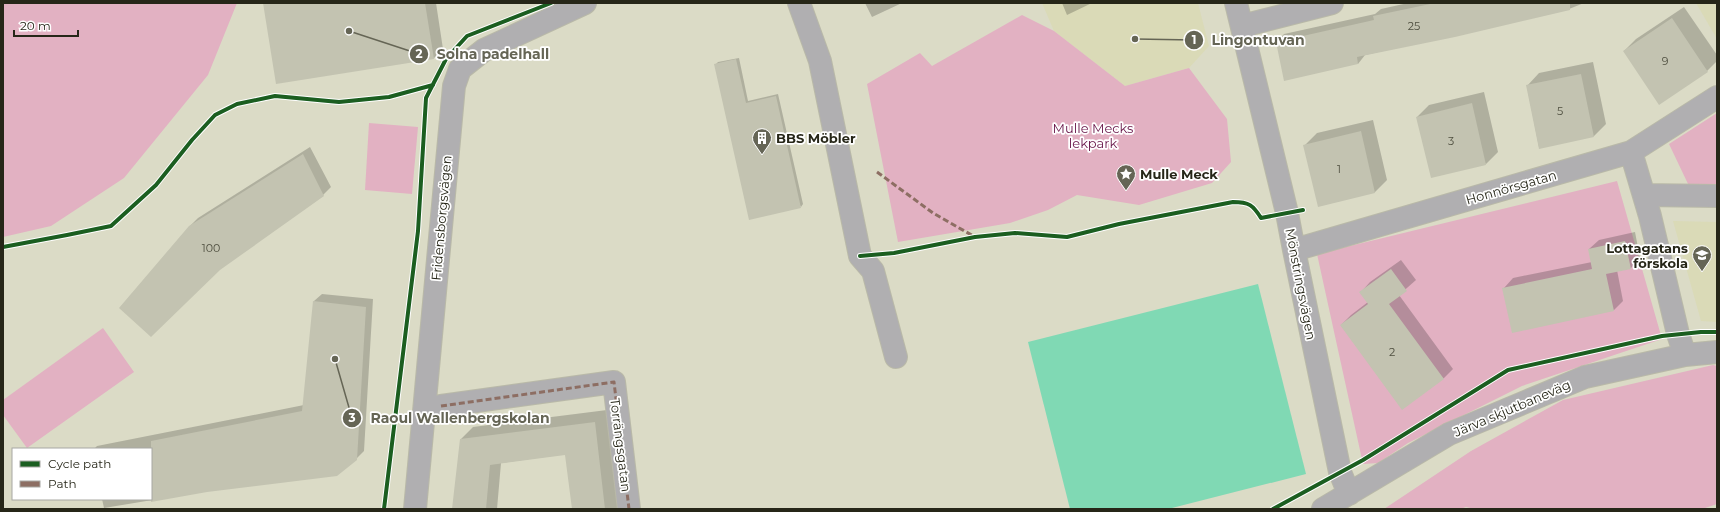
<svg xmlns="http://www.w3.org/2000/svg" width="1720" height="512" font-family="Montserrat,sans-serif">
  <rect width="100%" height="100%" fill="#dbdbc6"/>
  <path fill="#dadab7" d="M1042 3H1198L1209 46 1189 68 1125 86 1054 31Z
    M1696 3H1717V39Z
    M1673 221 1717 222V322L1701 321Z"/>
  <path fill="#e2b1c2" d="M3 3H237L208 75 124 178 51 226 3 237Z
    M1022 15 1054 31 1125 86 1189 68 1227 119 1231 162 1212 183 1139 205 1077 195 1048 210 1010 223 898 242 867 84 920 53 932 66Z
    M1717 113V185L1689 186 1669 144Z
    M369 123 418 127 412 194 365 190Z
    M1617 181 1662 339 1522 386 1408 443 1378 463 1363 464 1317 254Z
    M103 328 134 372 27 448 3 415V400Z
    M1713 365 1717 366V504L1702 509H1475L1466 507 1460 509H1384L1471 451 1563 400Z"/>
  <path fill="#80d9b4" d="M1258 284 1306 474 1168 509H1070L1028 342Z"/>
  <path fill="#0003" d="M264 3H436L443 49 434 58Z
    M865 3H902L872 17Z
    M1062 3H1092L1067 15Z
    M1408 3H1584L1569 9 1365 55 1358 64 1277 42 1284 34 1375 14 1381 9Z
    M1684 7 1717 55V61L1707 71 1624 51 1636 39Z
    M739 58 748 101 778 94 803 204 801 207 715 65 718 62Z
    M1593 62 1606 124 1594 136 1539 147 1527 86 1539 73Z
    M1484 92 1498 152 1486 164 1417 117 1429 105Z
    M1373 120 1387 180 1375 192 1319 206 1305 145 1317 133Z
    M310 147 331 187 323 195 220 269 190 226 198 218Z
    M1635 232 1640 258 1631 268 1617 270 1623 301 1614 310 1504 288 1513 278 1592 262 1589 249 1599 240Z
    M1401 260 1416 280 1399 295 1453 369 1444 378 1402 408 1341 325 1351 315 1368 302 1361 292 1370 282Z
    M322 294 373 299 364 451 356 459 207 491 104 508 102 499H151V449H94L97 446 304 405 314 301Z
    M607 410 619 509H573L566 454 501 463 497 509H453L461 439 473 427Z"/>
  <path fill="#c3c3b1" d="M263 3H425L434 59 276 84Z
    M1435 3H1570V10L1455 37 1357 57 1358 64 1284 81 1276 42 1374 20 1373 16Z
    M1672 18 1708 72 1659 105 1623 51Z
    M736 59 746 103 776 96 801 208 749 220 714 64Z
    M1581 74 1594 137 1539 149 1526 85Z
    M1472 103 1486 165 1431 178 1416 117Z
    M1361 131 1375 193 1318 207 1303 145Z
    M303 154 324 196 220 270 151 337 119 308 189 226Z
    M1625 241 1631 269 1606 274 1614 311 1512 333 1502 288 1592 269 1588 249Z
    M1391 269 1407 291 1389 304 1444 379 1402 410 1340 325 1368 304 1359 292Z
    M313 301 366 307 357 460 337 476 207 492 151 502V441L302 411Z
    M595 422 605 509H572L565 455 490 465 486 509H452L460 439Z"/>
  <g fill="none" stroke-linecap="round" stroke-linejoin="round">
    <g stroke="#b9b9a8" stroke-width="24">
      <path id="minor" d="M799 3 820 61 860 256 873 271 896 357
        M1236 3 1287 213 1294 250 1340 472 1349 494
        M1242 26 1332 3
        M1631 152 1650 216 1678 334 1685 355
        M1644 195 1717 196
        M1294 250 1631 152 1717 97
        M441 406 614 382 629 509
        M415 509 454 86 460 69 484 50 585 3
        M1323 509 1449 434 1585 377 1685 355 1717 352"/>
    </g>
    <use href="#minor" stroke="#b0afb1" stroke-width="22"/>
    <path stroke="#8d6e63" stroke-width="3" stroke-dasharray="6 3" stroke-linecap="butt" d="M877 172 933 213 975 237
      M441 406 614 382 629 509"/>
    <g stroke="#fff" stroke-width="6">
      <path id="cycleway" d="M3 247 67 235 111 226 156 185 192 140 215 115 237 104 275 96 339 102 389 97 433 85
        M860 256 894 253 975 237 1015 233 1067 237 1119 224 1233 202C1249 202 1253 205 1261 218L1303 210
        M384 509 418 231 426 98 446 59 467 36 551 3
        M1273 509 1363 460 1508 370 1662 336 1701 332H1717"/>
    </g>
    <use href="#cycleway" stroke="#1b5e20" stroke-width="4"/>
  </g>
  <defs>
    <g id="building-pin" transform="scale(1)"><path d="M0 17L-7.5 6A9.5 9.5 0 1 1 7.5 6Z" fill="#656555" stroke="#fff"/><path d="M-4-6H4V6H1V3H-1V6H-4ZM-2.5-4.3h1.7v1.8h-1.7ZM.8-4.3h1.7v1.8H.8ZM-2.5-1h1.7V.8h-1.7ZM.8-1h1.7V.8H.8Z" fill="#fff"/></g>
    <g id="sight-pin" transform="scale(1)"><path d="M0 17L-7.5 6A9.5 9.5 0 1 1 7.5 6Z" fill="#656555" stroke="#fff"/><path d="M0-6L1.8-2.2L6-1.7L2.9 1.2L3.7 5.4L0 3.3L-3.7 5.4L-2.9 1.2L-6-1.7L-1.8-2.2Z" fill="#fff"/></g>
    <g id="school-pin" transform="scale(1)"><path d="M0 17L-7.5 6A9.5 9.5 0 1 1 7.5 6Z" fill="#656555" stroke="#fff"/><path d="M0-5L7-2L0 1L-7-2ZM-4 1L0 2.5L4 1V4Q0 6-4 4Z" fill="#fff"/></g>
  </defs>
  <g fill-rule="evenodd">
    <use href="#building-pin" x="762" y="138"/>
    <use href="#sight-pin" x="1126" y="174"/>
    <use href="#school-pin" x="1702" y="255"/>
  </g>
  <g text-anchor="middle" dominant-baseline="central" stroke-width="3.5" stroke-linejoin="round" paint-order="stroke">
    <g font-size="11" fill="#4e4e3f">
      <text x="1414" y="26">25</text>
      <text x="1665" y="61">9</text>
      <text x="1560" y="111">5</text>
      <text x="1451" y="141">3</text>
      <text x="1339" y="169">1</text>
      <text x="211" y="248">100</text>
      <text x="1392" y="352">2</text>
    </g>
    <g font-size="13" fill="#661347" stroke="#fff">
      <text x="1093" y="128">Mulle Mecks<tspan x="1093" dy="15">lekpark</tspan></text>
    </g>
    <g font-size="13" font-weight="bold" fill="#262618" stroke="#fff" text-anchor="start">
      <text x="776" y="138">BBS Möbler</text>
      <text x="1140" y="174">Mulle Meck</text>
      <text x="1688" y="248" text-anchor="end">Lottagatans<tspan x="1688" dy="15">förskola</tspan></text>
    </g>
    <g font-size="13" fill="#262618" stroke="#fff">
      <text transform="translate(1511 187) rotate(-16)">Honnörsgatan</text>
      <text transform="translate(441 218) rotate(-85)">Fridensborgsvägen</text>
      <text transform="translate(1301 284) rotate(79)">Mönstringsvägen</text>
      <text transform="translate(1512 408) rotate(-23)">Järva skjutbaneväg</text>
      <text transform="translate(621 445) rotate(83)">Torrängsgatan</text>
    </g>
  </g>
  <path fill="none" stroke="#656555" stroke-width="1.5" d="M1135 39L1194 40M349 31L419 54M335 359L352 418"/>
  <g fill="#656555" stroke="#fff" stroke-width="1.5">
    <circle cx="1135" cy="39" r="4"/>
    <circle cx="349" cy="31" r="4"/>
    <circle cx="335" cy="359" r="4"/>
    <circle cx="1194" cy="40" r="10"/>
    <circle cx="419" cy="54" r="10"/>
    <circle cx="352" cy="418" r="10"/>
  </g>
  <g font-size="12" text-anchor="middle" font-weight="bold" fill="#fff">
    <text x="1194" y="44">1</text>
    <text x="419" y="58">2</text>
    <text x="352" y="422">3</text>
  </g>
  <g font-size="14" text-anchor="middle" font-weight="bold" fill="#656555" stroke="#fff" stroke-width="3.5" stroke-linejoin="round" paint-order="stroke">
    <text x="1258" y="45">Lingontuvan</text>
    <text x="493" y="59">Solna padelhall</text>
    <text x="460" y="423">Raoul Wallenbergskolan</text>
  </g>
  <rect width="1720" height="512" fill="none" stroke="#262618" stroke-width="8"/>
  <rect x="12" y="448" width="140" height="52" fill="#ffffff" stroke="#a8a8a3"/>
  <rect x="20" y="461" width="20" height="6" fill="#1b5e20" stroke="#a8a8a3"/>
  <text x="48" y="468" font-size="12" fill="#262618">Cycle path</text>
  <rect x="20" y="481" width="20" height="6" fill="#8d6e63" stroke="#a8a8a3"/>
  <text x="48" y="488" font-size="12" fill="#262618">Path</text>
  <path d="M14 30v6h64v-6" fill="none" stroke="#262618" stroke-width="2"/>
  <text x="20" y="30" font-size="12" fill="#262618" stroke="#ffffff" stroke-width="3" paint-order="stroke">20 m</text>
</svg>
